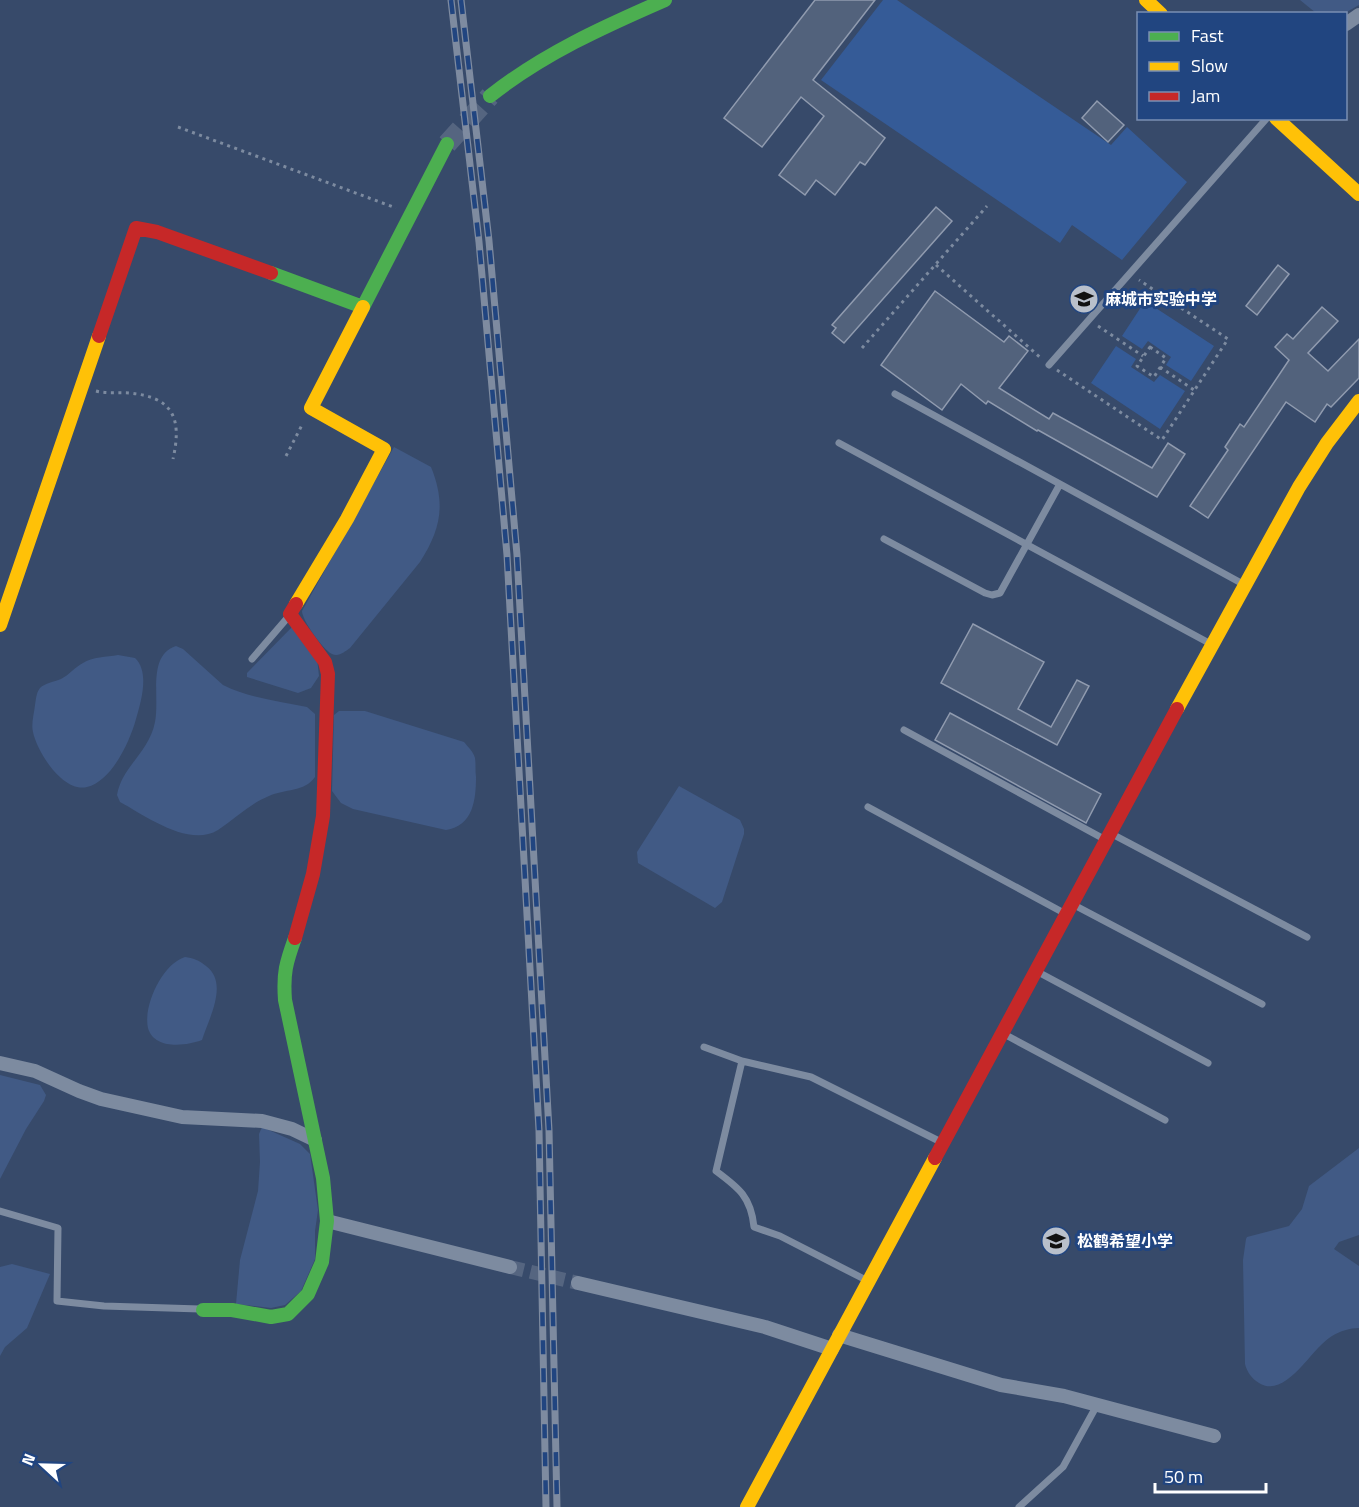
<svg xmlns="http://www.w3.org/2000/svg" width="1359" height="1507" font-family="'Titillium Web','Noto Sans SC',sans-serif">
  <rect width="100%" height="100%" fill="#374a6a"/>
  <path fill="#355b97" d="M883 0H897L1111 145 1127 127 1187 182 1122 260 1072 225 1060 243 821 80Z
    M1145 301 1214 346 1191 381 1166 365 1171 357 1148 341 1142 349 1122 336Z
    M1116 346 1136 359 1131 367 1154 382 1160 375 1185 391 1160 429 1091 383Z"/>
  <path fill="#415a85" d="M1300 0H1359V5L1345 13H1316Z
    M394 447 431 467C446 504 441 529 420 562L350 648C344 652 339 657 332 654 323 650 302 620 302 611Z
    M293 626 317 658 319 676 311 688 298 693 247 677V673Z
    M176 646 183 649 223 685C249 698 279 701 307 707L315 714V777C305 792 284 789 269 796 251 803 235 819 218 830 189 848 146 816 120 802L117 795C122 766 149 753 155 722 160 696 147 656 176 646Z
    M118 655 135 658C150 672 141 702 136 719 130 741 112 781 87 787 63 793 37 752 33 732 31 724 34 714 35 705 36 700 36 693 40 688 45 683 54 682 61 679 69 675 75 667 83 663 92 657 107 657 118 655Z
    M339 711H365L464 742C468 747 473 751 475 758 476 764 475 771 476 777 476 800 473 826 446 830L353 809 341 803 332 791 334 715Z
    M679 786 740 820 744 829V834L722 902 715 908 638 863 637 852Z
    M185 957C193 958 199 960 206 966 229 983 209 1018 202 1040 186 1046 154 1050 148 1028 143 1006 162 964 185 957Z
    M0 1075 40 1085 46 1095 44 1101 26 1129 0 1179Z
    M262 1127 300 1144 310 1154 318 1210 315 1231V1259L301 1291 285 1305 271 1308 236 1304 240 1260 258 1191 260 1162 259 1134Z
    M1359 1148V1235L1339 1242 1334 1249 1359 1266V1328C1350 1328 1340 1331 1332 1336 1312 1347 1286 1400 1259 1383 1252 1379 1247 1372 1245 1364L1243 1260 1246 1239 1247 1237 1289 1226 1302 1209 1309 1186Z
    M12 1264 50 1274 27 1328 5 1347 0 1356V1267Z"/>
  <path fill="#52627c" stroke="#909baf" stroke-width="1.5" d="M815 0H875L813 80 885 138 865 165 860 162 835 195 816 180 805 195 779 175 824 116 801 97 762 147 724 118Z
    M1097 101 1124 125 1108 142 1082 118Z
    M936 207 952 221 844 343 832 333 836 328 832 325Z
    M1278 265 1289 274 1257 315 1246 306Z
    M935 291 1004 342 1009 336 1028 351 999 388 1049 419 1053 413 1152 468 1168 443 1185 454 1157 497 1038 430 1037 431 988 401 986 404 961 384 942 410 881 365Z
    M1322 307 1338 321 1308 353 1328 371 1359 339V378L1331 407 1327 404 1315 422 1286 402 1208 518 1190 506 1228 450 1225 447 1240 424 1244 427 1289 360 1275 347 1287 334 1293 339Z
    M973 624 1044 662 1018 709 1051 727 1077 680 1089 686 1057 745 941 683Z
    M950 713 1101 794 1086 823 935 740Z"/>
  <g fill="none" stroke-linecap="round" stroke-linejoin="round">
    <path stroke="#556580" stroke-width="14" stroke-dasharray="14 7" stroke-linecap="butt" d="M510 1267 578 1283"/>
    <path stroke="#556580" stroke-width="20" stroke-dasharray="20 10" stroke-linecap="butt" d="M447 144 490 96"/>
    <path stroke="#7d8ba0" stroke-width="3" stroke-dasharray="3 4.5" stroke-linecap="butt" d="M178 127 396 208
      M936 265 1042 359
      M1098 326 1143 356
      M1150 347 1166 358 1154 377 1137 366Z
      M862 348 987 206
      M1160 367 1194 390
      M1057 370 1162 440 1228 339 1139 280
      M96 391C107 394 118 392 129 393 174 397 182 419 173 459
      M286 456 303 423"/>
    <path stroke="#7d8ba0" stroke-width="7" d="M1049 365 1267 118
      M895 394 1243 584
      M839 443 1209 643
      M884 539 985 593 992 595 1000 593 1060 484
      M252 659 289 616
      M904 730 1104 839
      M868 807 1064 913
      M1112 834 1307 937
      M1074 905 1262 1004
      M1038 972 1208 1063
      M1004 1034 1165 1120
      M704 1047 742 1061 811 1077 943 1143
      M742 1061 716 1171C739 1188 751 1197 754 1227L780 1236 866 1280
      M0 1211 58 1228 57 1301 104 1306 200 1309
      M1019 1507 1063 1467 1097 1405"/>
    <path stroke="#7d8ba0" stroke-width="14" d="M1346 24 1359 15
      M0 1063 35 1071 79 1091 101 1099 182 1117 262 1121 292 1129 315 1140
      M327 1221 510 1267
      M578 1283 765 1327 832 1349
      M839 1335 1001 1385 1064 1396 1214 1436"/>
    <path stroke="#4caf50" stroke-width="14" d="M490 96C543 54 603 27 665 0
      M271 273 363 307 447 144
      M203 1310H232L271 1317 288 1314 308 1294 322 1262 327 1221 323 1178 285 1000C283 973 286 963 295 938"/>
    <path stroke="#ffc107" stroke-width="14" d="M1146 0 1161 14
      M1276 118 1359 194
      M296 604 347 519 384 449 311 408 363 307
      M0 625 99 336
      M1177 709 1299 487 1327 443 1359 401
      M747 1507 935 1158"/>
    <path stroke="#c62828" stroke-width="14" d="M99 336 136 228 157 232 271 273
      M295 938 313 874 323 816 328 674 325 662 290 614 296 604
      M935 1158 1177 709"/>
    <g stroke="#7e8ba0" stroke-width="7">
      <path id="rail" d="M451 0 479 242 507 555 539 1130 546 1507
        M461 0 489 241 517 555 549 1130 557 1507"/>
    </g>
    <use href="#rail" stroke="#214580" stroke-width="4.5" stroke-dasharray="14" stroke-linecap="butt"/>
  </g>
  <defs>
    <g id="school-disc" transform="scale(1.5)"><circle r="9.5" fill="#b9c0cb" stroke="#214580"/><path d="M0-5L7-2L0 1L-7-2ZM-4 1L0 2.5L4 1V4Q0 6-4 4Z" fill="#111"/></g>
  </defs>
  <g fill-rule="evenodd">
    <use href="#school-disc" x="1084" y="299"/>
    <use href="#school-disc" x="1056" y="1241"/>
  </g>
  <g text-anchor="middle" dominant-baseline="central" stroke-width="6" stroke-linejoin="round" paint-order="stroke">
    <g font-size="16" font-weight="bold" fill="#fff" stroke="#214580" text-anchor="start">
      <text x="1105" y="299">麻城市实验中学</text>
      <text x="1077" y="1241">松鹤希望小学</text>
    </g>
  </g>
  <rect x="1137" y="12" width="210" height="108" fill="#214580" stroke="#7a8fb3" stroke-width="1.5"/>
  <rect x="1149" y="32" width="30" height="9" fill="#4caf50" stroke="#7a8fb3" stroke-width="1.5"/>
  <text x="1191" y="42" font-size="18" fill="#ffffff">Fast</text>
  <rect x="1149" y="62" width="30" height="9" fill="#ffc107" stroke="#7a8fb3" stroke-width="1.5"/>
  <text x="1191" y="72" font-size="18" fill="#ffffff">Slow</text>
  <rect x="1149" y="92" width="30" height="9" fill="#c62828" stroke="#7a8fb3" stroke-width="1.5"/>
  <text x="1191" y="102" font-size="18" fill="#ffffff">Jam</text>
  <g transform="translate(42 1465) rotate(292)" stroke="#214580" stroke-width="4.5" paint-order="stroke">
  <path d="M0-4.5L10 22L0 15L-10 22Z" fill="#ffffff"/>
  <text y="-9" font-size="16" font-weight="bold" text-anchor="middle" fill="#ffffff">N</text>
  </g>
  <path d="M1155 1483v9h111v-9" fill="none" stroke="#ffffff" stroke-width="3"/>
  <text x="1164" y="1483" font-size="18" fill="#ffffff" stroke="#214580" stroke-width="4.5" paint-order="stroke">50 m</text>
</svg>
